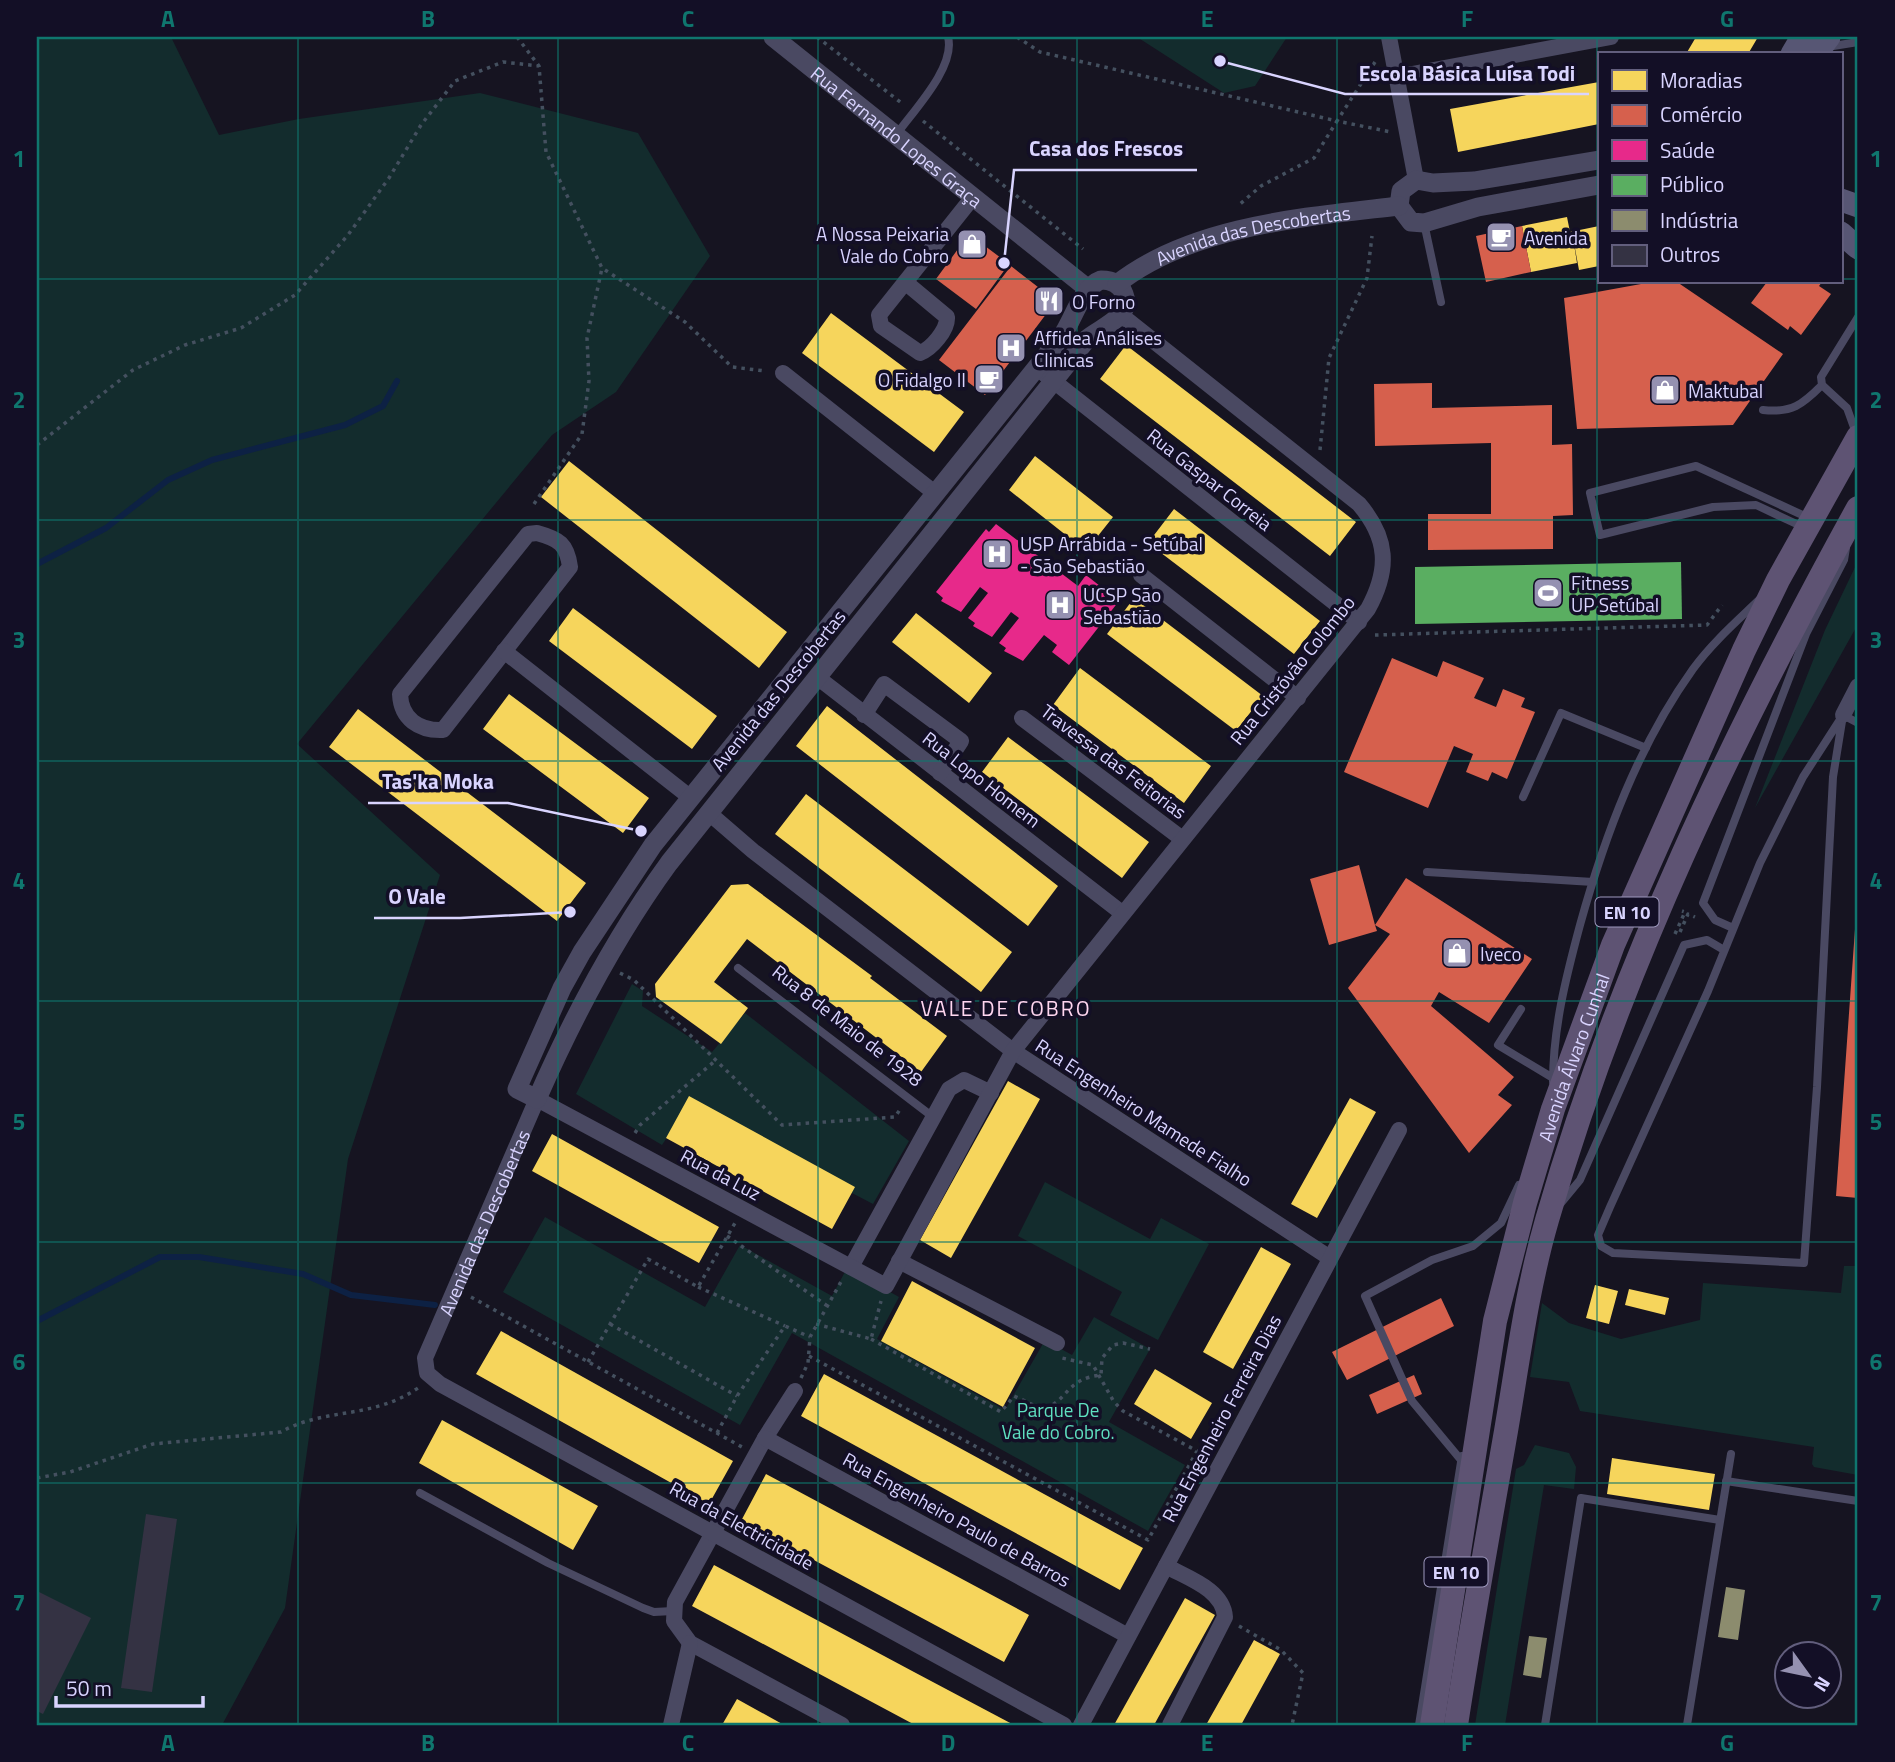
<svg xmlns="http://www.w3.org/2000/svg" width="1895" height="1762" font-family="'Titillium Web',sans-serif">
  <rect width="100%" height="100%" fill="#161421"/>
  <path fill="#132c2d" d="M37 37H171L219 135 299 119 480 93 638 133 710 256 616 392 552 435 297 744 440 875 348 1159 285 1608 222 1725H37Z
    M1137 37H1287L1255 86 1224 93Z
    M1858 561V624L1755 808 1825 630Z
    M632 984 643 991 642 1006 712 1052 745 1013 909 1141 873 1204 687 1107 662 1145 576 1094Z
    M1045 1182 1150 1239 1161 1218 1209 1244 1158 1340 1110 1315 1122 1292 1018 1236Z
    M545 1217 705 1307 740 1245 832 1296 847 1268 899 1297 877 1339 1005 1410 1045 1340 1072 1355 1094 1317 1150 1349 1109 1422 1185 1465 1148 1531 792 1333 740 1425 503 1292Z
    M1844 1266H1858V1475L1814 1467 1812 1464 1814 1447 1580 1411 1569 1382 1530 1377 1542 1303 1569 1323 1621 1339 1700 1320 1703 1283 1841 1293Z
    M1535 1445 1569 1453 1576 1467 1574 1489 1544 1485 1505 1725H1475L1516 1469 1524 1465Z"/>
  <path fill="#f6d55c" d="M1696 37H1758L1748 54H1686Z
    M1599 82V124L1458 152 1450 109Z
    M1567 217 1570 232 1599 226V266L1579 270 1573 238 1577 263 1531 272 1522 226Z
    M831 313 964 412 934 452 802 353Z
    M1126 345 1356 522 1330 556 1100 379Z
    M1035 456 1113 517 1086 551 1009 490Z
    M569 461 787 632 759 668 541 497Z
    M1174 509 1320 621 1294 654 1148 543Z
    M1134 598 1263 696 1236 731 1107 634Z
    M573 608 717 716 692 749 549 641Z
    M916 613 992 673 969 703 892 642Z
    M1080 668 1211 766 1184 803 1053 705Z
    M509 694 649 798 623 833 483 729Z
    M827 706 1058 886 1028 926 796 746Z
    M358 709 586 883 557 921 329 747Z
    M1008 737 1149 842 1122 878 982 772Z
    M806 794 1012 952 981 992 775 834Z
    M748 884 872 976 870 978 947 1036 921 1072 747 939 714 982 748 1008 721 1044 656 997 655 984 731 885Z
    M1008 1081 1040 1099 951 1258 920 1240Z
    M689 1096 855 1187 832 1229 666 1138Z
    M1350 1098 1376 1112 1317 1218 1291 1204Z
    M552 1134 719 1227 699 1263 532 1171Z
    M1261 1247 1291 1264 1233 1369 1203 1352Z
    M912 1281 1035 1348 1003 1407 881 1341Z
    M1595 1285 1618 1291 1609 1324 1586 1318Z
    M1629 1289 1669 1298 1665 1315 1625 1305Z
    M501 1331 733 1461 709 1504 476 1374Z
    M1155 1369 1212 1403 1191 1439 1134 1404Z
    M824 1374 1143 1548 1120 1590 801 1416Z
    M442 1420 598 1506 573 1550 419 1463Z
    M1612 1458 1715 1474 1709 1510 1607 1494Z
    M766 1474 1029 1615 1004 1662 741 1521Z
    M714 1565 914 1672 1014 1725H915L692 1606Z
    M1185 1598 1215 1615 1154 1725H1114Z
    M1254 1640 1280 1654 1241 1725H1206Z
    M737 1699 784 1725H722Z"/>
  <path fill="#d6604d" d="M1522 226 1531 272 1486 282 1476 236Z
    M969 234 1009 264 976 309 936 279Z
    M1011 266 1056 301 985 395 939 360Z
    M1652 282H1677L1783 354 1733 425 1577 429 1564 298Z
    M1767 282H1822L1819 286 1831 294 1801 335 1790 326 1788 330 1751 303Z
    M1432 383V408L1552 405V445L1572 444 1573 515 1553 516V549L1428 550V514H1491V443L1375 446 1374 384Z
    M1392 658 1437 677 1443 661 1484 678 1474 698 1496 707 1503 689 1525 698 1521 707 1535 712 1507 779 1492 772 1488 781 1466 772 1473 754 1454 746 1428 808 1344 772Z
    M1359 865 1375 925 1406 878 1532 959 1489 1023 1439 992 1431 1006 1514 1077 1498 1095 1512 1105 1469 1153 1348 988 1390 934 1375 925 1377 931 1329 945 1310 879Z
    M1856 915H1858V1198L1836 1196Z
    M1441 1298 1454 1326 1347 1380 1332 1352Z
    M1414 1375 1422 1394 1377 1414 1369 1395Z"/>
  <path fill="#e7298a" d="M996 524 1078 586 1086 575 1119 601 1069 665 1052 652 1057 645 1044 635 1023 661 1004 651 1006 648 999 643 1019 618 1011 612 992 637 973 626 975 623 968 618 988 593 980 587 961 612 941 601 943 598 936 592 986 529 989 532Z"/>
  <path fill="#5aae61" d="M1681 562 1682 619 1415 624V567Z"/>
  <path fill="#8c8c6e" d="M1726 1587 1745 1590 1738 1640 1718 1637Z
    M1529 1636 1547 1638 1541 1678 1523 1675Z"/>
  <g fill="none" stroke-linecap="round" stroke-linejoin="round">
    <path stroke="#0d2144" stroke-width="6" d="M37 564 106 528 168 480 212 460 345 425 383 406 397 381
      M37 1321 160 1257H199L303 1274 351 1295 435 1305"/>
  </g>
  <path fill="#343243" d="M146 1514 177 1519 152 1692 121 1688Z
    M37 1591 91 1618 43 1714 37 1711Z"/>
  <g fill="none" stroke-linecap="round" stroke-linejoin="round">
    <path stroke="#44505f" stroke-width="3.5" stroke-dasharray="3.5 5" stroke-linecap="butt" d="M517 37 539 66 546 152 602 268 685 322 732 367 765 371
      M817 37 904 105
      M1017 37 1040 52 1337 121 1314 158 1261 186 1240 204
      M1375 62 1337 121 1391 132
      M923 121 1083 249
      M37 445 133 370 185 345 241 328 295 295 348 235 389 178 421 125 455 81 503 62 539 66
      M1320 450 1329 358 1367 278 1372 236
      M534 504 582 434 589 381 587 338 602 268
      M1375 635 1707 625 1722 605
      M1680 932 1688 914 1695 917
      M1675 934 1685 912 1682 911
      M620 973 634 980 782 1125 895 1117 901 1108
      M635 1133 640 1125 716 1060
      M727 1236 826 1305
      M698 1287 785 1326
      M471 1297 742 1447
      M610 1324 737 1396
      M816 1324 871 1339 881 1301
      M871 1339 1001 1412 1014 1396 1042 1409C1069 1402 1064 1379 1101 1375L1102 1358 1113 1345 1123 1343 1150 1349
      M809 1356 1148 1540 1197 1451 1123 1411 1114 1402 1093 1365 1062 1358
      M588 1362 648 1259 698 1287 735 1223
      M801 1378 808 1363 810 1337 842 1280
      M717 1433 737 1396 785 1326 810 1337
      M37 1478 70 1472 153 1444 281 1432C325 1407 371 1420 418 1388
      M1239 1626 1281 1650 1303 1673 1292 1725"/>
    <path stroke="#4a4962" stroke-width="8" d="M1827 47 1858 42
      M896 135C913 111 956 67 948 37
      M1424 223 1441 302
      M1763 410C1792 413 1802 405 1822 385
      M1856 433 1847 408 1822 385 1821 377 1858 317
      M1803 527 1756 505 1713 507 1600 535 1590 493 1696 466 1809 518
      M1843 715 1833 777 1817 1087 1804 1263 1613 1253 1601 1246 1598 1235 1610 1207 1708 991 1760 863 1803 777Z
      M1843 715 1858 723
      M1523 797 1561 713 1646 748
      M1427 872 1593 882
      M1733 928 1715 920 1703 903 1806 634 1844 560 1846 548
      M738 968 933 1117
      M1521 1009 1498 1045 1553 1078
      M1553 1082C1553 1028 1566 977 1580 925 1605 835 1638 746 1693 669 1712 643 1736 622 1759 600
      M1561 1203 1580 1180 1684 945 1707 940 1724 950
      M1461 1460 1412 1401 1365 1296 1432 1260 1473 1246 1501 1223 1519 1185
      M1726 1481 1858 1501
      M420 1493 548 1563 643 1608 654 1612 673 1611
      M1419 1725 1462 1456
      M1545 1725 1581 1498 1720 1520
      M1687 1725 1731 1454"/>
    <g stroke="#4a4962" stroke-width="16">
      <path d="M1389 37 1416 180"/>
      <path d="M1396 77 1611 37"/>
      <path d="M905 282 947 317C948 330 931 349 920 353L881 326 879 315 973 197"/>
      <path d="M1037 368 1359 622"/>
      <path d="M783 373 936 494"/>
      <path d="M537 533C559 539 567 544 570 567L443 730C419 731 401 719 400 694L528 534Z"/>
      <path d="M1141 575 1298 698"/>
      <path d="M504 651 691 798"/>
      <path d="M817 677 1122 913"/>
      <path d="M864 715 884 684 961 741 940 773"/>
      <path d="M1843 715 1858 686"/>
      <path d="M1022 718 1181 838"/>
      <path d="M709 813 753 851 1013 1051 1330 1258"/>
      <path d="M899 1261 1057 1343"/>
      <path d="M851 1267 949 1089 964 1080 991 1093"/>
      <path d="M795 1391 765 1438 675 1602 674 1621 690 1643 842 1725"/>
      <path d="M765 1438 1128 1636"/>
      <path d="M1166 1566C1187 1578 1223 1589 1225 1617L1170 1725"/>
      <path d="M671 1725 690 1643"/>
      <path id="s1" d="M1064 1725 440 1384 427 1373 425 1358 537 1099 886 1286 1013 1051 1368 609C1390 569 1388 538 1359 504L1121 315"/>
      <path d="M1081 1725 1399 1130"/>
    </g>
    <g stroke="#4a4962" stroke-width="19">
      <path id="s2" d="M773 37 1087 288"/>
      <path d="M1599 160 1474 181 1433 183 1416 180 1401 191 1399 206 1411 222 1424 223 1478 207 1599 185"/>
      <path d="M1101 280C1111 280 1120 283 1124 294 1133 317 1101 327 1087 339L669 863C615 937 574 1015 537 1099L517 1089 562 988 582 952 653 845 1062 336C1074 318 1082 287 1101 280Z"/>
      <path id="s3" d="M1117 284C1192 225 1306 217 1399 206"/>
    </g>
    <path stroke="#575674" stroke-width="23" d="M1792 54 1802 37
      M1816 54 1829 37
      M1841 200 1858 206
      M1841 233 1858 248"/>
    <g stroke="#5e5373" stroke-width="24">
      <path id="s4" d="M1432 1725 1495 1321 1525 1203 1553 1109 1613 945 1744 650 1778 580 1858 437"/>
      <path d="M1456 1725C1471 1627 1489 1529 1506 1431 1518 1361 1527 1289 1547 1220 1619 970 1733 735 1858 508"/>
    </g>
  </g>
  <path fill="none" stroke="#0f766e" stroke-width="2" stroke-opacity="0.55" d="M298 37V1725M558 37V1725M818 37V1725M1077 37V1725M1337 37V1725M1597 37V1725M37 279H1599M1841 279H1858M37 520H1858M37 761H1858M37 1001H1858M37 1242H1858M37 1483H1858"/>
  <defs>
    <g id="cafe-square" transform="scale(1.575)"><rect x="-9" y="-9" width="18" height="18" rx="4" fill="#9591b1" stroke="#130f26"/><path d="M-5.5-4.5H6V0H3Q3 3.5 0 3.5H-2.5Q-5.5 3.5-5.5 0ZM3-3.2v2h1.7v-2ZM-6 4.5H4V6H-6Z" fill="#fff"/></g>
    <g id="shop-square" transform="scale(1.575)"><rect x="-9" y="-9" width="18" height="18" rx="4" fill="#9591b1" stroke="#130f26"/><path d="M-5-2.5h2.3a2.7 3.5 0 0 1 5.4 0H5L5.5 6h-11ZM-1.5-2.5h3a1.5 2.3 0 0 0-3 0Z" fill="#fff"/></g>
    <g id="restaurant-square" transform="scale(1.575)"><rect x="-9" y="-9" width="18" height="18" rx="4" fill="#9591b1" stroke="#130f26"/><path d="M-5-6h1v4h1v-4h1v4h1v-4h1v5L-1.5 .5V6h-2V.5L-5-1ZM5-6V6H3V1.5H1.5Q1.5-4 5-6Z" fill="#fff"/></g>
    <g id="hospital-square" transform="scale(1.575)"><rect x="-9" y="-9" width="18" height="18" rx="4" fill="#9591b1" stroke="#130f26"/><path d="M-5-5h3v3.5h4V-5h3V5h-3V1.5h-4V5h-3Z" fill="#fff"/></g>
    <g id="stadium-square" transform="scale(1.575)"><rect x="-9" y="-9" width="18" height="18" rx="4" fill="#9591b1" stroke="#130f26"/><path d="M0-5a6.5 5 0 1 0 0 10a6.5 5 0 1 0 0-10ZM-3.5-1.8h7v3.6h-7Z" fill="#fff"/></g>
  </defs>
  <g fill-rule="evenodd">
    <use href="#cafe-square" x="1501" y="237"/>
    <use href="#shop-square" x="972" y="244"/>
    <use href="#restaurant-square" x="1049" y="301"/>
    <use href="#hospital-square" x="1011" y="348"/>
    <use href="#cafe-square" x="989" y="379"/>
    <use href="#shop-square" x="1665" y="390"/>
    <use href="#hospital-square" x="997" y="554"/>
    <use href="#stadium-square" x="1548" y="593"/>
    <use href="#hospital-square" x="1060" y="605"/>
    <use href="#shop-square" x="1457" y="953"/>
  </g>
  <g text-anchor="middle" dominant-baseline="central" stroke-width="7" stroke-linejoin="round" paint-order="stroke">
    <g fill="#130f26" stroke="#9e99be" stroke-width="2">
      <rect x="1595.5" y="897.5" width="63" height="29" rx="5"/>
      <rect x="1424.5" y="1557.5" width="63" height="29" rx="5"/>
    </g>
    <g font-size="18" font-weight="bold" fill="#d9d4ff">
      <text x="1627" y="912">EN 10</text>
      <text x="1456" y="1572">EN 10</text>
    </g>
    <g font-size="19" fill="#d9d4ff" stroke="#130f26">
      <text stroke="none"><textPath href="#s2" startOffset="159">Rua Fernando Lopes Graça</textPath></text>
      <text stroke="none"><textPath href="#s3" startOffset="147">Avenida das Descobertas</textPath></text>
      <text transform="translate(1210 479) rotate(38)">Rua Gaspar Correia</text>
      <text transform="translate(1292 670) rotate(-51)">Rua Cristóvão Colombo</text>
      <text transform="translate(778 690) rotate(-51)">Avenida das Descobertas</text>
      <text transform="translate(1114 761) rotate(37)">Travessa das Feitorias</text>
      <text transform="translate(982 779) rotate(38)">Rua Lopo Homem</text>
      <text transform="translate(848 1025) rotate(38)">Rua 8 de Maio de 1928</text>
      <text stroke="none"><textPath href="#s4" startOffset="684">Avenida Álvaro Cunhal</textPath></text>
      <text transform="translate(1144 1112) rotate(33)">Rua Engenheiro Mamede Fialho</text>
      <text transform="translate(721 1174) rotate(28)">Rua da Luz</text>
      <text stroke="none"><textPath href="#s1" startOffset="891">Avenida das Descobertas</textPath></text>
      <text transform="translate(1221 1418) rotate(-62)">Rua Engenheiro Ferreira Dias</text>
      <text transform="translate(957 1519) rotate(29)">Rua Engenheiro Paulo de Barros</text>
      <text transform="translate(742 1525) rotate(29)">Rua da Electricidade</text>
    </g>
    <g font-size="19" fill="#d9d4ff" stroke="#130f26" text-anchor="start">
      <text x="949" y="233" text-anchor="end">A Nossa Peixaria<tspan x="949" dy="22">Vale do Cobro</tspan></text>
      <text x="1524" y="237">Avenida</text>
      <text x="1072" y="301">O Forno</text>
      <text x="1034" y="337">Affidea Análises<tspan x="1034" dy="22">Clinicas</tspan></text>
      <text x="966" y="379" text-anchor="end">O Fidalgo II</text>
      <text x="1688" y="390">Maktubal</text>
      <text x="1020" y="543">USP Arrábida - Setúbal<tspan x="1020" dy="22">- São Sebastião</tspan></text>
      <text x="1571" y="582">Fitness<tspan x="1571" dy="22">UP Setúbal</tspan></text>
      <text x="1083" y="594">UCSP São<tspan x="1083" dy="22">Sebastião</tspan></text>
      <text x="1480" y="953">Iveco</text>
    </g>
    <g font-size="19" fill="#5fe0c0" stroke="#130f26">
      <text x="1058" y="1409">Parque De<tspan x="1058" dy="22">Vale do Cobro.</tspan></text>
    </g>
    <g font-size="21" letter-spacing="2" fill="#ffd6f0" stroke="#130f26">
      <text x="1006" y="1008">VALE DE COBRO</text>
    </g>
  </g>
  <path fill="none" stroke="#d9d4ff" stroke-width="2.5" d="M1220 61L1345 94H1589M1004 263L1014 170H1197M641 831L508 803H368M570 912L460 918H374"/>
  <g fill="#d9d4ff" stroke="#130f26" stroke-width="2.5">
    <circle cx="1220" cy="61" r="7"/>
    <circle cx="1004" cy="263" r="7"/>
    <circle cx="641" cy="831" r="7"/>
    <circle cx="570" cy="912" r="7"/>
  </g>
  <g font-size="21" text-anchor="middle" font-weight="bold" fill="#d9d4ff" stroke="#130f26" stroke-width="7" stroke-linejoin="round" paint-order="stroke">
    <text x="1467" y="81">Escola Básica Luísa Todi</text>
    <text x="1106" y="156">Casa dos Frescos</text>
    <text x="438" y="789">Tas'ka Moka</text>
    <text x="417" y="904">O Vale</text>
  </g>
  <rect width="1895" height="1762" fill="none" stroke="#130f26" stroke-width="77"/>
  <rect x="1598" y="52" width="245" height="231" fill="#130f26" stroke="#625e7d" stroke-width="2"/>
  <rect x="1612" y="70" width="35" height="21" fill="#f6d55c" stroke="#625e7d" stroke-width="2"/>
  <text x="1660" y="88" font-size="21" fill="#d9d4ff">Moradias</text>
  <rect x="1612" y="105" width="35" height="21" fill="#d6604d" stroke="#625e7d" stroke-width="2"/>
  <text x="1660" y="122" font-size="21" fill="#d9d4ff">Comércio</text>
  <rect x="1612" y="140" width="35" height="21" fill="#e7298a" stroke="#625e7d" stroke-width="2"/>
  <text x="1660" y="158" font-size="21" fill="#d9d4ff">Saúde</text>
  <rect x="1612" y="175" width="35" height="21" fill="#5aae61" stroke="#625e7d" stroke-width="2"/>
  <text x="1660" y="192" font-size="21" fill="#d9d4ff">Público</text>
  <rect x="1612" y="210" width="35" height="21" fill="#8c8c6e" stroke="#625e7d" stroke-width="2"/>
  <text x="1660" y="228" font-size="21" fill="#d9d4ff">Indústria</text>
  <rect x="1612" y="245" width="35" height="21" fill="#343243" stroke="#625e7d" stroke-width="2"/>
  <text x="1660" y="262" font-size="21" fill="#d9d4ff">Outros</text>
  <g transform="translate(1808 1675) rotate(123)"><circle r="33" fill="#130f26" stroke="#625e7d" stroke-width="2"/>
  <path d="M0-5L12 26L0 18L-12 26Z" fill="#9591b1"/>
  <text y="-10" font-size="19" font-weight="bold" text-anchor="middle" fill="#d9d4ff">N</text>
  </g>
  <path d="M56 1696v10h147v-10" fill="none" stroke="#d9d4ff" stroke-width="3.5"/>
  <text x="66" y="1696" font-size="21" fill="#d9d4ff" stroke="#130f26" stroke-width="5" paint-order="stroke">50 m</text>
  <rect x="38" y="38" width="1818" height="1686" fill="none" stroke="#0f766e" stroke-width="2.5"/>
  <g font-size="23" text-anchor="middle" font-weight="bold" fill="#0f766e">
    <text x="168" y="27">A</text>
    <text x="428" y="27">B</text>
    <text x="688" y="27">C</text>
    <text x="948" y="27">D</text>
    <text x="1207" y="27">E</text>
    <text x="1467" y="27">F</text>
    <text x="1727" y="27">G</text>
    <text x="19" y="167">1</text>
    <text x="1876" y="167">1</text>
    <text x="19" y="408">2</text>
    <text x="1876" y="408">2</text>
    <text x="19" y="648">3</text>
    <text x="1876" y="648">3</text>
    <text x="19" y="889">4</text>
    <text x="1876" y="889">4</text>
    <text x="19" y="1130">5</text>
    <text x="1876" y="1130">5</text>
    <text x="19" y="1370">6</text>
    <text x="1876" y="1370">6</text>
    <text x="19" y="1611">7</text>
    <text x="1876" y="1611">7</text>
    <text x="168" y="1751">A</text>
    <text x="428" y="1751">B</text>
    <text x="688" y="1751">C</text>
    <text x="948" y="1751">D</text>
    <text x="1207" y="1751">E</text>
    <text x="1467" y="1751">F</text>
    <text x="1727" y="1751">G</text>
  </g>
</svg>
